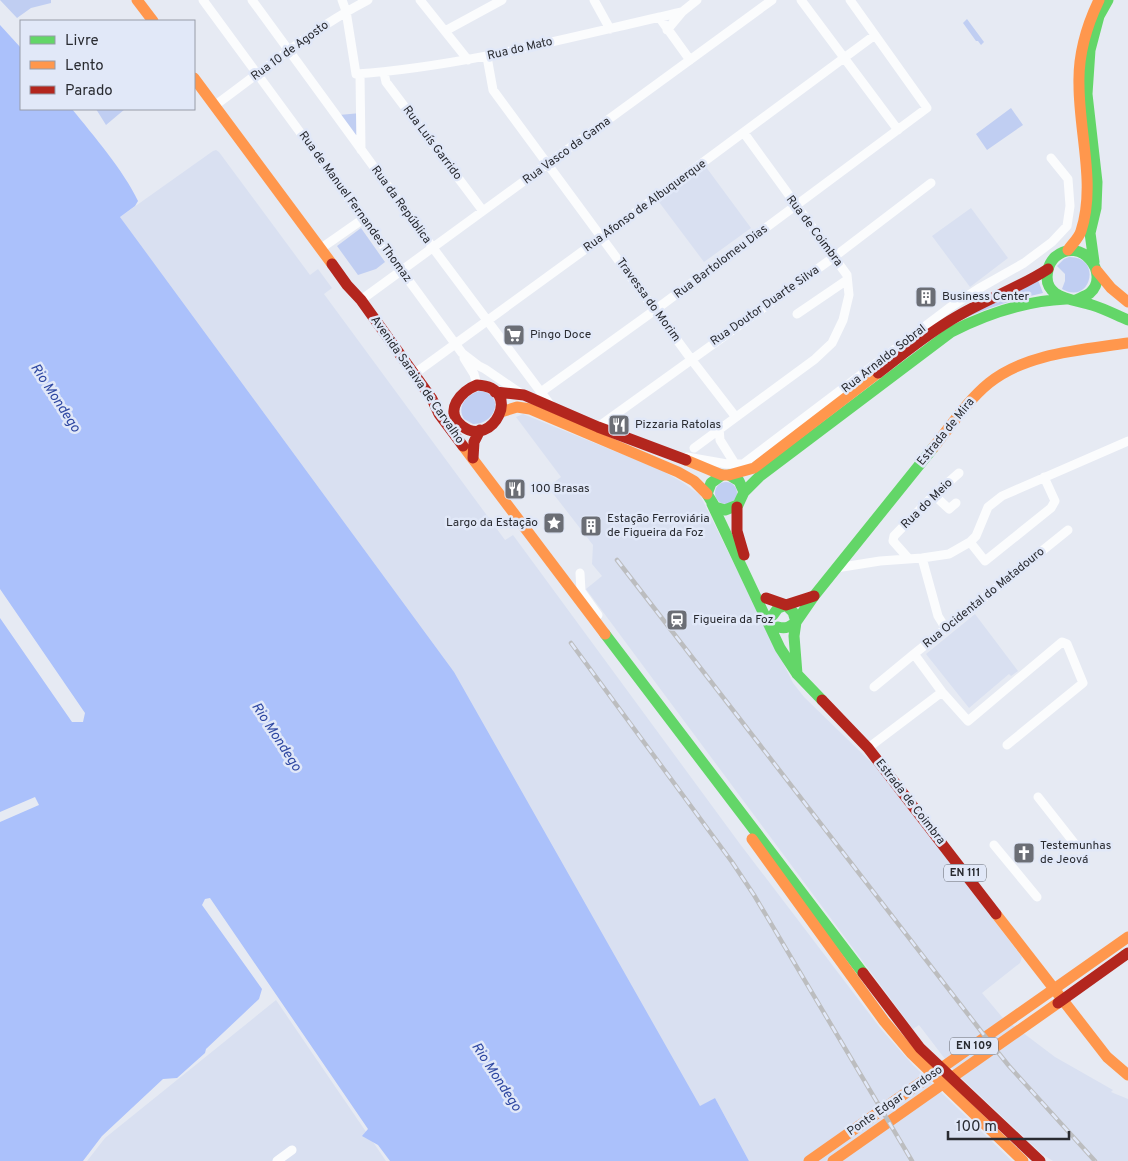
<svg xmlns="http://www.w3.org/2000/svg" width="1128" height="1161" font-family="Overpass,sans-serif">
  <rect width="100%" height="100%" fill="#e6eaf3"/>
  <path fill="#d9e0f1" d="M216 150 219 152 310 275 318 269 332 288 324 294 505 540 513 535 740 844 881 1029 913 1065 1012 1161H749L715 1098 700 1107 120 217 213 151Z
    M706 167 751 228 704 262 659 202Z
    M971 208 1008 258 970 287 932 236Z
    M523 414 661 470 682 482 700 495 793 683 804 697 876 767 1022 957 1020 963 982 993 1002 1017 1055 1057 1113 1090 1111 1092 1128 1099V1161H1053L1042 1154 955 1072 919 1025 913 1029 586 589 602 576 592 564 593 545 548 487 561 477 516 417Z
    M975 614 1018 671 1011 676 1009 674 969 708 926 654Z
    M276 1000 386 1161H87L105 1138Z"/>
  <path fill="#c0cef2" d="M0 0H51V3L31 8 17 18Z
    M967 19 984 42 981 45 978 41H976L963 23Z
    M1011 108 1023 125 987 150 976 134Z
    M96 109H125L106 125Z
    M361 113V150L339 115Z
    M361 228 385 262 376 269 358 275 337 246Z
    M1069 257C1103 256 1091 306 1062 289L1065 281V274L1057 266 1064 259Z
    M1038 280 1043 293C1012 300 984 309 955 323Z
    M479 391C506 393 496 425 473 424L464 419C456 406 467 395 479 391Z
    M715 493a11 11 0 1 1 22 0a11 11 0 1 1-22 0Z"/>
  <path fill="#abc1fb" d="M0 25 21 48V109H72C93 135 124 171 138 201L135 206 120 217 454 672 700 1106 715 1098 749 1161H390L378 1145 362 1136 368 1129 210 898 205 899 202 905 262 989 259 999 206 1049 205 1053 177 1078 163 1079 102 1136 83 1161H0V618L72 722H83L85 713 0 589Z"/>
  <path fill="#e6eaf3" d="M35 797 39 805 0 822V812Z"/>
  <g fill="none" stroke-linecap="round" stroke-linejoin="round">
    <path stroke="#fbfcfd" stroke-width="9" d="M203 0 462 353 479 366 485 369 523 395
      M252 0 433 248 552 407
      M342 0 346 11 356 74C467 66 574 36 682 12
      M420 0 468 60
      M594 0 610 29
      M801 0 898 130
      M659 17 690 60
      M667 30 682 12 697 0
      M445 31 502 0
      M487 57 493 90 691 359 735 416
      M384 73 386 82 483 211
      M360 74 361 150
      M214 106C265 69 312 29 368 0
      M320 249 363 219
      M361 300 772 0
      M797 314 847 280
      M464 358 474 374 477 385
      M414 374 609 232 875 35
      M541 392 655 310 927 108 850 0
      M598 427 834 257 931 183
      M719 428 720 440 735 464
      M694 448 815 359 832 343 843 320 849 295 847 275 744 133
      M687 457 727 464H743L949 308 978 289 1024 263 1052 242 1067 226 1070 206 1068 179 1051 158
      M934 495 949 509 956 503
      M970 542 985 561 1051 508 1055 501 1044 477
      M922 558 938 616 946 629
      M909 559 893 541 894 536 934 495 959 473
      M836 568 880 561 922 558 949 554 970 542 976 536 988 507 1002 496 1128 441
      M580 573 581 591 598 615
      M874 687 914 654
      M1007 745 1083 683 1067 644 1062 642 968 721 942 692 914 654 1068 530
      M868 748 942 692
      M1038 797 1075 844
      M994 845 1037 897
      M277 1161 292 1150"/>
    <path stroke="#63d668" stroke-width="11" d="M1094 262 1090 233 1096 208 1097 182 1087 94 1090 50 1099 16 1108 0
      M1076 300C1080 298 1086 296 1090 293 1111 274 1081 235 1055 257 1051 261 1049 264 1048 270 1041 299 1074 299 1092 305 1105 309 1116 315 1128 320
      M722 475 711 483 707 494 715 507 725 510 738 505 744 492 739 481 729 475
      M744 492 760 476 951 332C988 313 1025 301 1066 299
      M712 504 780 648 797 674 822 700
      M773 615 778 608 786 605 793 612 796 622C790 627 786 629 778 627
      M605 634 863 973
      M797 674 794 636 796 622 814 596 933 448
      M1125 955 1128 954"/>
    <path stroke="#ff974d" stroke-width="11" d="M137 0 153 21
      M194 78 332 264
      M1068 250C1072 244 1079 238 1081 231 1096 185 1079 133 1079 85 1078 55 1086 27 1099 0
      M1097 271 1111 288 1128 302
      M501 412 517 407 530 409 678 472 694 481 707 494
      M463 446 605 634
      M933 448C951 426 967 401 989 383 1026 353 1082 350 1128 343
      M686 460 722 475H729L754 468 878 373
      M752 839 884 1021 911 1053 1023 1161
      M996 914 1107 1057 1128 1075
      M809 1161 1128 937
      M833 1161 1058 1003"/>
    <path stroke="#b3261e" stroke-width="11" d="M332 264 347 285 361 300 432 399 439 414 463 446
      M878 373C903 354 928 333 956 317 986 299 1019 288 1048 269
      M477 385C525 387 492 450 462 426 443 411 461 391 477 385Z
      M495 392 524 395 598 427 686 460
      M473 458 474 442 480 430
      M737 507V531L744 555
      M766 598 786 605 814 596
      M822 700 868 748 996 914
      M863 973 920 1048 1040 1161
      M1058 1003 1128 953"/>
    <g stroke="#bcbdbf" stroke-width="4.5">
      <path id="rail" d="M617 560 984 1035 1009 1066 1095 1161
        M571 643 732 862 754 895 912 1161"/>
    </g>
    <use href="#rail" stroke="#e1e8f8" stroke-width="2.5" stroke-dasharray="8" stroke-linecap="butt"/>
  </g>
  <defs>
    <g id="building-square" transform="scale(1.125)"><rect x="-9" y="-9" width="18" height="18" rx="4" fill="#6b6e75" stroke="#e1e8f8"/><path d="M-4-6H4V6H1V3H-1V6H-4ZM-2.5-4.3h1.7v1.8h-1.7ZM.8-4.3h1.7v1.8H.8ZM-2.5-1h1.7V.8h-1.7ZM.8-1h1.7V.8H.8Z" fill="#fff"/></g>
    <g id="supermarket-square" transform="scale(1.125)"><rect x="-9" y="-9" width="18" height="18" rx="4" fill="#6b6e75" stroke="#e1e8f8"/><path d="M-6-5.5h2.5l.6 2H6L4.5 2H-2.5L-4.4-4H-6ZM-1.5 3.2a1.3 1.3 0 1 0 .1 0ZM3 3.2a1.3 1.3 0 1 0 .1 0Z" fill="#fff"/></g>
    <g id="restaurant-square" transform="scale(1.125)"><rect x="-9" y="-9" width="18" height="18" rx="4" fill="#6b6e75" stroke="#e1e8f8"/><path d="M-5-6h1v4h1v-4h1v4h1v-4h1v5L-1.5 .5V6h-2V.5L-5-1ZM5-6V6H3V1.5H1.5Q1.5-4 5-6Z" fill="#fff"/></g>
    <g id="sight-square" transform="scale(1.125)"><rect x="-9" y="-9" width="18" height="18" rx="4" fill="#6b6e75" stroke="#e1e8f8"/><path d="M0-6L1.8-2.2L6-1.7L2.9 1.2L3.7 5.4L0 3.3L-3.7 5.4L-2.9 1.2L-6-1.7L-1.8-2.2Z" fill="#fff"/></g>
    <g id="station-square" transform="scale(1.125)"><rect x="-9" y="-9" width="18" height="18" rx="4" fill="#6b6e75" stroke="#e1e8f8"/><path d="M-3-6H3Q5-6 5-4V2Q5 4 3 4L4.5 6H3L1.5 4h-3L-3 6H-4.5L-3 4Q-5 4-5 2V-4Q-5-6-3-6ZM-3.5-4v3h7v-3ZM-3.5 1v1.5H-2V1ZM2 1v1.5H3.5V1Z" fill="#fff"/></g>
    <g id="church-square" transform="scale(1.125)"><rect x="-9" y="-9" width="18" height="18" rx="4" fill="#6b6e75" stroke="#e1e8f8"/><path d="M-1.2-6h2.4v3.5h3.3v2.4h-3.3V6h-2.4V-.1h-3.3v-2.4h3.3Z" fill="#fff"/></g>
  </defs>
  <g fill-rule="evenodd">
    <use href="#building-square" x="926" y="297"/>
    <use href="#supermarket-square" x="514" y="335"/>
    <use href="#restaurant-square" x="619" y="425"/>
    <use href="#restaurant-square" x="515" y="489"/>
    <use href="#sight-square" x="554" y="523"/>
    <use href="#building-square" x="591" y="526"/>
    <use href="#station-square" x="677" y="620"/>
    <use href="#church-square" x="1024" y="853"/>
  </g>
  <g text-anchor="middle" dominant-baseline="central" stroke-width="5" stroke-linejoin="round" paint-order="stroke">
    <g fill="#e1e8f8" stroke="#60646d" stroke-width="1">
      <rect x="944" y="864.5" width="42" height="17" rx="4"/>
      <rect x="950" y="1037.5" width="48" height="17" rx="4"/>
    </g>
    <g font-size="11" font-weight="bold" fill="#292b31">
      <text x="965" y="873">EN 111</text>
      <text x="974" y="1046">EN 109</text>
    </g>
    <g font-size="12" fill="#292b31" stroke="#e1e8f8">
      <text transform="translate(520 49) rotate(-13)">Rua do Mato</text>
      <text transform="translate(290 51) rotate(-36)">Rua 10 de Agosto</text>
      <text transform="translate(432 143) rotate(53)">Rua Luís Garrido</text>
      <text transform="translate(567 151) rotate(-36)">Rua Vasco da Gama</text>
      <text transform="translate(401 205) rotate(54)">Rua da República</text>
      <text transform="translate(645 206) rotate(-36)">Rua Afonso de Albuquerque</text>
      <text transform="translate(355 207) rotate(54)">Rua de Manuel Fernandes Thomaz</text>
      <text transform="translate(814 231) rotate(53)">Rua de Coimbra</text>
      <text transform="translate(721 262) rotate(-37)">Rua Bartolomeu Dias</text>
      <text transform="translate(648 300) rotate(54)">Travessa do Morim</text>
      <text transform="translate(765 306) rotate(-35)">Rua Doutor Duarte Silva</text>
      <text transform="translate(884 359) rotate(-38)">Rua Arnaldo Sobral</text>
      <text transform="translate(417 380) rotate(55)">Avenida Saraiva de Carvalho</text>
      <text transform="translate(946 432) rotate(-51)">Estrada de Mira</text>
      <text transform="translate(927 504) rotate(-44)">Rua do Meio</text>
      <text transform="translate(984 598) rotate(-39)">Rua Ocidental do Matadouro</text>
      <text transform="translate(910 802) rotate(52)">Estrada de Coimbra</text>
      <text transform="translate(895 1101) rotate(-35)">Ponte Edgar Cardoso</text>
    </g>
    <g font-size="12" fill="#292b31" stroke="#e1e8f8" text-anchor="start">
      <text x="942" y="297">Business Center</text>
      <text x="530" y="335">Pingo Doce</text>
      <text x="635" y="425">Pizzaria Ratolas</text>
      <text x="531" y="489">100 Brasas</text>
      <text x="607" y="519">Estação Ferroviária<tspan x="607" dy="14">de Figueira da Foz</tspan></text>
      <text x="538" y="523" text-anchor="end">Largo da Estação</text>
      <text x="693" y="620">Figueira da Foz</text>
      <text x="1040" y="846">Testemunhas<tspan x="1040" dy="14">de Jeová</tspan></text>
    </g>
    <g font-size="14" font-style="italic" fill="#2f48a2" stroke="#e1e8f8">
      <text transform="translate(55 398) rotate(57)">Rio Mondego</text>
      <text transform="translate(276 737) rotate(57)">Rio Mondego</text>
      <text transform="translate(496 1077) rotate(57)">Rio Mondego</text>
    </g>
  </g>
  <rect x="20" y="20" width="175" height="90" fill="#e1e8f8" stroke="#979ca8"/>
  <rect x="30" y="36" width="25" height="8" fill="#63d668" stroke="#979ca8"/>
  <text x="65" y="45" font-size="15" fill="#292b31">Livre</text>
  <rect x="30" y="61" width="25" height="8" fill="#ff974d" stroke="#979ca8"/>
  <text x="65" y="70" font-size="15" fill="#292b31">Lento</text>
  <rect x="30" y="86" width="25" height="8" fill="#b3261e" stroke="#979ca8"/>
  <text x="65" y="95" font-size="15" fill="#292b31">Parado</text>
  <path d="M948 1131v8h121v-8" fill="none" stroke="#292b31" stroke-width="2.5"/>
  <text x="956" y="1131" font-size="15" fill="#292b31" stroke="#e1e8f8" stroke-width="4" paint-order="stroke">100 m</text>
</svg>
